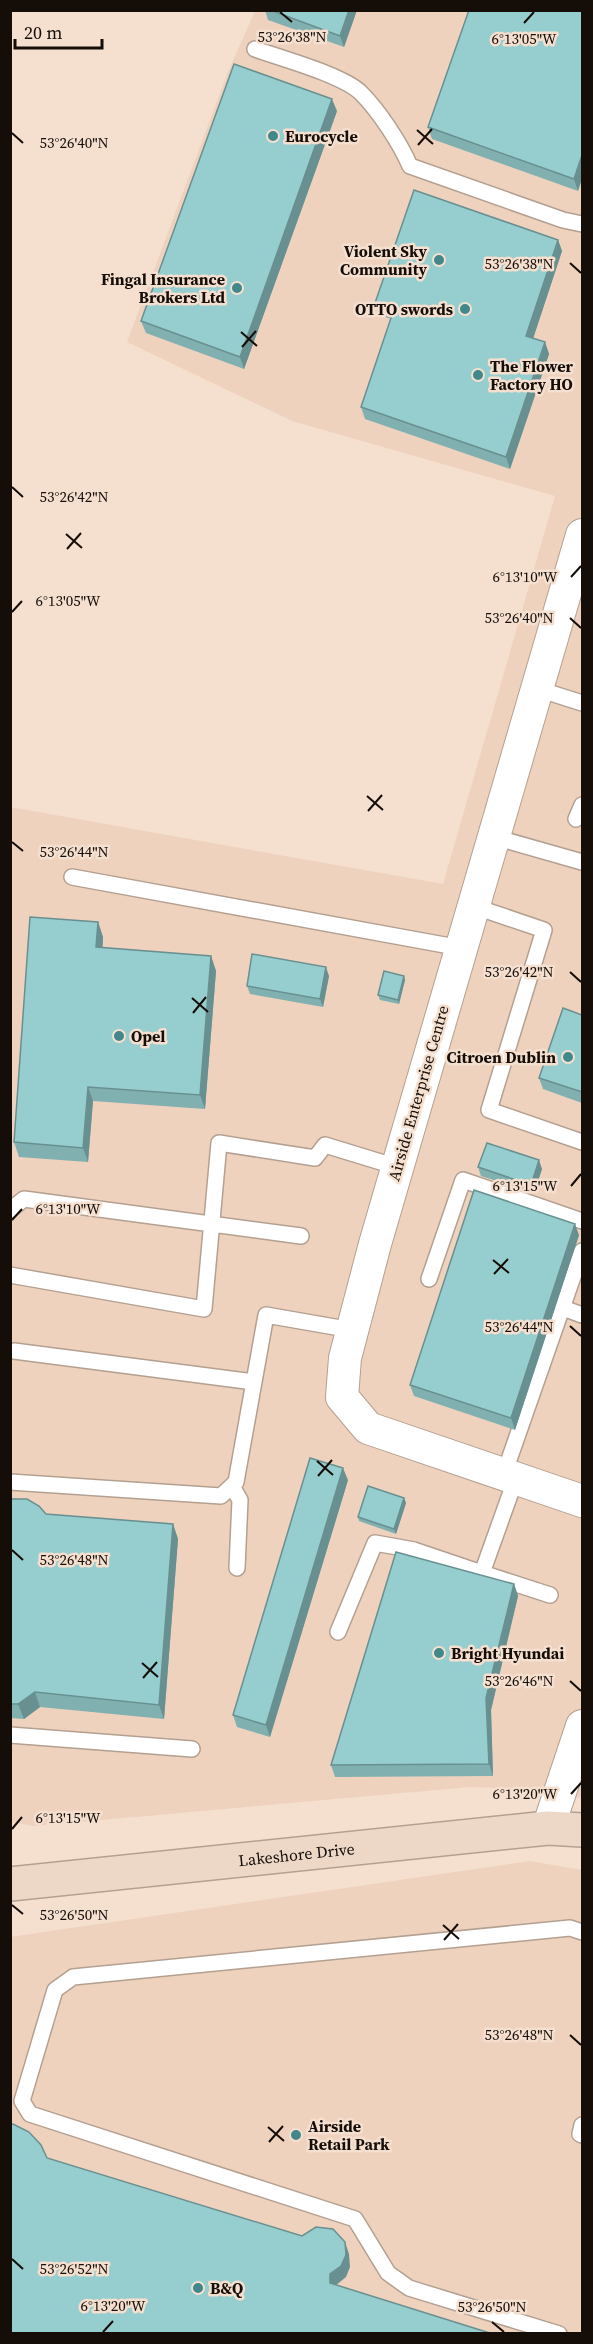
<svg xmlns="http://www.w3.org/2000/svg" width="593" height="2344" font-family="'Source Serif 4',serif">
  <rect width="100%" height="100%" fill="#f5dfcf"/>
  <path fill="#eed2be" d="M255 11H582V1798L522 1789 470 1787 34 1826 11 1822 10 807 443 884 555 496 292 421 127 342 228 72Z
    M530 1861 582 1870V2333H11L10 1937Z"/>
  <g fill="none" stroke-linecap="round" stroke-linejoin="round">
    <g stroke="#b4a091" stroke-width="18">
      <path id="lane" d="M255 49C280 58 343 75 361 93 379 111 400 143 410 166L563 220 582 224
        M538 689 582 703
        M576 819 582 805
        M494 837 582 862
        M72 877 461 948
        M473 906 544 930 489 1110 582 1142
        M10 1210 24 1199 301 1236
        M10 1275 204 1309 219 1143 315 1158 325 1145 397 1167
        M429 1279 463 1180 582 1221
        M563 1308 582 1315
        M14 1351 254 1382
        M504 1474 582 1251
        M516 1478 482 1573 550 1595
        M10 1482 221 1496 236 1482 266 1315 352 1330
        M232 1486 240 1500 237 1568
        M338 1632 375 1543 414 1550 482 1573
        M10 1735 192 1749
        M582 2125 580 2134 582 2135
        M559 2334 409 2288 388 2273 355 2219 30 2114 22 2101 55 1990 73 1977 570 1928 582 1932"/>
    </g>
    <g stroke="#b4a091" stroke-width="34">
      <path id="street" d="M582 535 375 1244 345 1358 342 1397 368 1428 582 1501
        M548 1828 582 1726"/>
    </g>
    <g stroke="#b4a091" stroke-width="36">
      <g id="secondary">
        <path id="s1" d="M10 1884 548 1828 582 1830"/>
      </g>
    </g>
    <use href="#lane" stroke="#fff" stroke-width="15"/>
    <use href="#street" stroke="#fff" stroke-width="32"/>
    <use href="#secondary" stroke="#edd8c8" stroke-width="33"/>
  </g>
  <path fill="#81b0b1" d="M265 10H357L344 47 268 20Z
    M582 10 578 191 432 139 428 127Z
    M337 111 244 369 146 333 141 321Z
    M558 240 562 251 533 338 545 342 549 354 510 469 365 419 361 407 391 319 379 315 375 303Z
    M98 922 103 937 102 948 211 956 216 971 205 1109 93 1101 88 1162 19 1157 14 1142Z
    M329 976 323 1007 250 994 247 986Z
    M404 976 405 980 399 1004 380 1000 378 995Z
    M582 1015V1103L543 1089 539 1078Z
    M478 1167 542 1169 534 1193 481 1176Z
    M579 1235 515 1430 414 1396 410 1385Z
    M348 1480 270 1737 237 1727 233 1715Z
    M404 1498 406 1503 396 1534 359 1521 358 1517Z
    M10 1500 46 1514 173 1524 178 1539 164 1719 40 1707 24 1719 10 1718Z
    M514 1584 518 1596 491 1710 493 1776 335 1777 331 1765Z"/>
  <path fill="#699090" d="M349 10H357L344 47 340 36Z
    M332 99 337 111 244 369 240 357Z
    M582 155V179L578 191 574 179Z
    M558 240 562 251 530 348 526 336Z
    M545 342 549 354 510 469 506 457Z
    M98 922 103 937 102 962 96 947Z
    M211 956 216 971 205 1109 200 1095Z
    M326 967 329 976 323 1007 320 999Z
    M404 976 405 980 399 1004 398 1000Z
    M88 1087 93 1101 88 1162 83 1148Z
    M539 1160 542 1169 534 1193 531 1185Z
    M575 1224 579 1235 515 1430 511 1418Z
    M343 1468 348 1480 270 1737 266 1725Z
    M404 1498 406 1503 396 1534 394 1529Z
    M173 1524 178 1539 164 1719 159 1705Z
    M514 1584 518 1596 491 1710 493 1776 489 1764 486 1698Z
    M35 1692 40 1707 24 1719 18 1704Z
    M345 2242 349 2254 350 2267 346 2277 335 2286 330 2283V2274Z"/>
  <path fill="#96cdce" stroke="#699090" stroke-width="1.5" d="M270 10H349L340 36Z
    M469 10H582V155L574 179 428 127Z
    M234 64 332 99 240 357 141 321Z
    M414 190 558 240 526 336 545 342 506 457 361 407 394 309 375 303Z
    M30 917 98 922 96 947 211 956 200 1095 88 1087 83 1148 14 1142Z
    M252 954 326 967 320 999 247 986Z
    M384 971 404 976 398 1000 378 995Z
    M563 1008 582 1015V1092L539 1078Z
    M487 1143 539 1160 531 1185 478 1167Z
    M474 1190 575 1224 511 1418 410 1385Z
    M310 1458 343 1468 266 1725 233 1715Z
    M368 1486 404 1498 394 1529 358 1517Z
    M12 1499H27L39 1506 46 1514 173 1524 159 1705 35 1692 18 1704H10V1500Z
    M396 1552 514 1584 486 1698 489 1764 331 1765Z
    M10 2124H13L29 2132 41 2145 47 2158 302 2236 316 2227 333 2229 345 2242 346 2255 341 2266 330 2274V2283L493 2334H10Z"/>
  <path fill="none" stroke="#140d08" stroke-width="2" d="M280 12 292 22M524 23 534 12M417 130 433 144M12 133 23 143M418 145 432 129M570 263 581 273M241 332 257 346M242 347 256 331M12 487 23 497M66 534 82 548M67 549 81 533M571 577 581 566M12 612 22 601M570 618 581 628M367 796 383 810M368 811 382 795M12 842 23 851M570 972 581 982M192 998 208 1012M193 1013 206 997M571 1186 581 1174M12 1220 22 1209M493 1260 509 1273M494 1274 508 1259M570 1326 581 1336M317 1461 333 1475M318 1476 332 1460M12 1550 23 1560M142 1663 158 1677M143 1678 157 1662M570 1681 581 1691M571 1794 581 1783M12 1829 22 1817M12 1905 23 1914M443 1925 459 1939M444 1940 458 1924M570 2035 581 2045M268 2127 284 2141M269 2142 283 2126M12 2259 23 2269M492 2322 504 2332M103 2332 113 2321"/>
  <g fill="#40888a" stroke="#f5dfcf" stroke-width="2">
    <circle cx="273" cy="136" r="6"/>
    <circle cx="439" cy="260" r="6"/>
    <circle cx="237" cy="288" r="6"/>
    <circle cx="465" cy="309" r="6"/>
    <circle cx="478" cy="375" r="6"/>
    <circle cx="119" cy="1036" r="6"/>
    <circle cx="568" cy="1057" r="6"/>
    <circle cx="439" cy="1653" r="6"/>
    <circle cx="296" cy="2135" r="6"/>
    <circle cx="198" cy="2288" r="6"/>
  </g>
  <g text-anchor="middle" dominant-baseline="central" stroke-width="5" stroke-linejoin="round" paint-order="stroke">
    <g font-size="16" font-weight="bold" fill="#140d08" stroke="#f5dfcf" text-anchor="start">
      <text x="285" y="136">Eurocycle</text>
      <text x="427" y="251" text-anchor="end">Violent Sky<tspan x="427" dy="18">Community</tspan></text>
      <text x="225" y="279" text-anchor="end">Fingal Insurance<tspan x="225" dy="18">Brokers Ltd</tspan></text>
      <text x="453" y="309" text-anchor="end">OTTO swords</text>
      <text x="490" y="366">The Flower<tspan x="490" dy="18">Factory HO</tspan></text>
      <text x="131" y="1036">Opel</text>
      <text x="556" y="1057" text-anchor="end">Citroen Dublin</text>
      <text x="451" y="1653">Bright Hyundai</text>
      <text x="308" y="2126">Airside<tspan x="308" dy="18">Retail Park</tspan></text>
      <text x="210" y="2288">B&amp;Q</text>
    </g>
    <g font-size="16" fill="#140d08" stroke="#f5dfcf">
      <text transform="translate(418 1093) rotate(-74)">Airside Enterprise Centre</text>
      <text stroke="none"><textPath href="#s1" startOffset="288">Lakeshore Drive</textPath></text>
    </g>
  </g>
  <g font-size="15" text-anchor="middle" fill="#140d08" stroke="#f5dfcf" stroke-width="5" stroke-linejoin="round" paint-order="stroke">
    <text x="292" y="42">53°26'38"N</text>
    <text x="524" y="44">6°13'05"W</text>
    <text x="74" y="148">53°26'40"N</text>
    <text x="519" y="269">53°26'38"N</text>
    <text x="74" y="502">53°26'42"N</text>
    <text x="525" y="582">6°13'10"W</text>
    <text x="68" y="606">6°13'05"W</text>
    <text x="519" y="623">53°26'40"N</text>
    <text x="74" y="857">53°26'44"N</text>
    <text x="519" y="977">53°26'42"N</text>
    <text x="525" y="1191">6°13'15"W</text>
    <text x="68" y="1214">6°13'10"W</text>
    <text x="519" y="1332">53°26'44"N</text>
    <text x="74" y="1565">53°26'48"N</text>
    <text x="519" y="1686">53°26'46"N</text>
    <text x="525" y="1799">6°13'20"W</text>
    <text x="68" y="1823">6°13'15"W</text>
    <text x="74" y="1920">53°26'50"N</text>
    <text x="519" y="2040">53°26'48"N</text>
    <text x="74" y="2274">53°26'52"N</text>
    <text x="113" y="2311">6°13'20"W</text>
    <text x="492" y="2312">53°26'50"N</text>
  </g>
  <rect width="593" height="2344" fill="none" stroke="#140d08" stroke-width="24"/>
  <path d="M15 39v9h87v-9" fill="none" stroke="#140d08" stroke-width="3"/>
  <text x="24" y="39" font-size="18" fill="#140d08" stroke="#f5dfcf" stroke-width="4.5" paint-order="stroke">20 m</text>
</svg>
